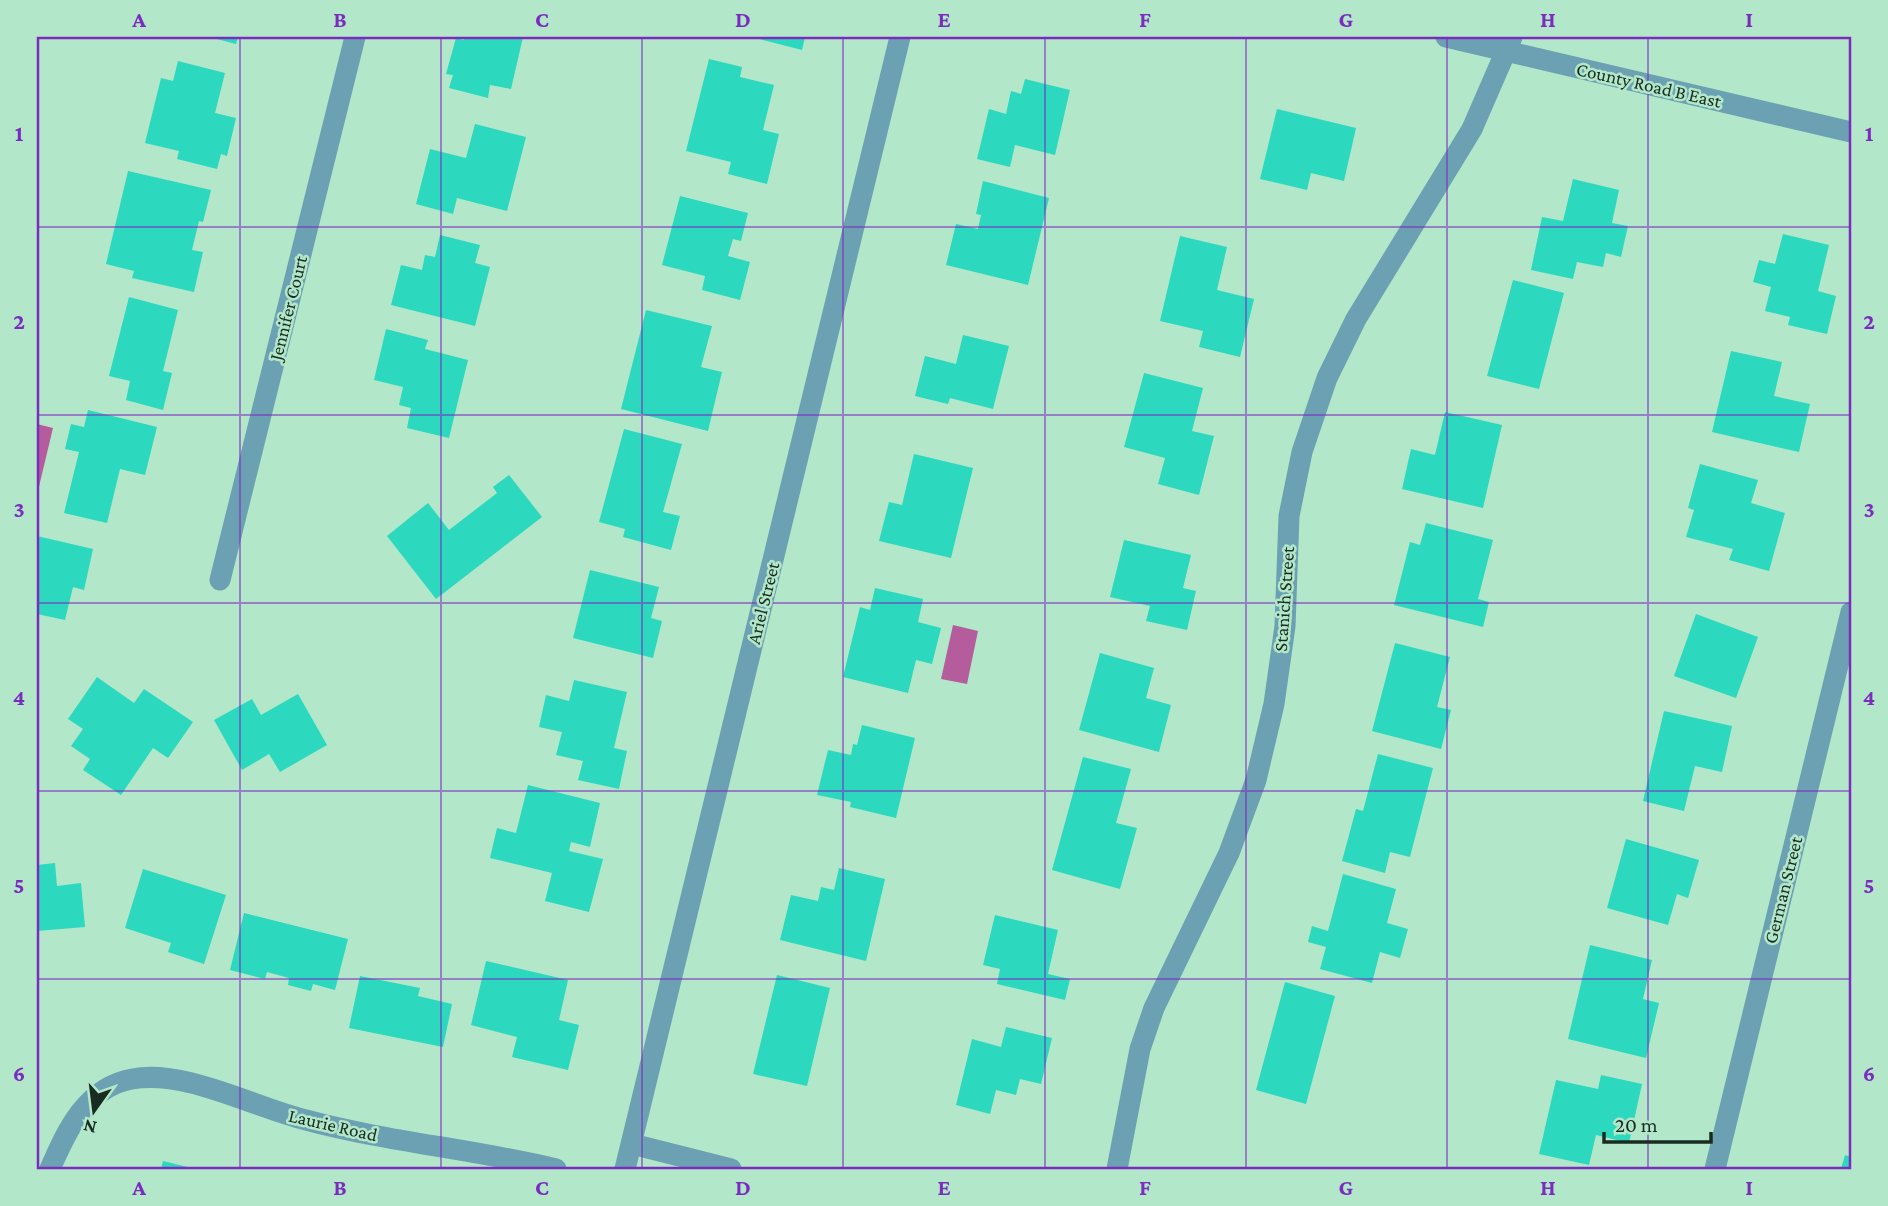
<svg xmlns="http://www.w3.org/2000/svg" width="1888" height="1206" font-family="'Crimson Pro',serif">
  <rect width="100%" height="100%" fill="#b3e7c9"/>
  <path fill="#b55d9c" d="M37 424 53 428 37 495Z
    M953 625 978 631 967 684 941 679Z"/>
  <path fill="#2cd8be" d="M209 37H238L236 44Z
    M464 37H523L511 89 490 85 488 98 449 88 453 75 446 74 456 38 464 40Z
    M751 37H805L802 50Z
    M709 59 742 67 740 77 774 85 763 130 779 134 767 184 728 174 731 162 686 151Z
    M178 61 225 73 215 113 236 118 227 156 221 154 217 169 177 159 179 151 145 143 161 78 173 81Z
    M1025 79 1070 90 1055 155 1015 145 1010 167 977 159 989 109 1006 114 1011 91 1021 94Z
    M1277 109 1356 128 1344 181 1311 173 1307 190 1260 179Z
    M475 124 526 137 507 211 457 198 453 214 416 204 430 149 466 158Z
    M128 171 211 190 203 222 199 221 192 250 203 252 194 292 132 278 134 271 106 264Z
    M1573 179 1619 190 1612 223 1628 226 1621 257 1606 253 1603 267 1577 262 1573 279 1531 270 1542 217 1563 221Z
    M983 181 1049 198 1028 285 946 265 956 224 978 229 981 215 976 214Z
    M680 196 748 213 741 241 733 239 728 256 750 262 740 300 702 290 705 276 662 265Z
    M1783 234 1829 245 1818 291 1836 296 1827 334 1788 325 1790 317 1765 311 1771 287 1753 282 1759 260 1775 264Z
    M440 235 480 245 475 263 490 267 475 326 391 305 401 265 422 270 425 255 435 257Z
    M1180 236 1227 247 1217 290 1254 299 1240 357 1199 347 1203 331 1160 321Z
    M1513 280 1564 293 1539 389 1487 376Z
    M129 297 178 310 163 371 172 373 163 410 126 400 130 381 109 376Z
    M646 310 712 326 701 367 722 372 708 431 621 409Z
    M386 329 428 340 425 349 468 360 449 438 407 428 411 408 399 405 403 387 374 380Z
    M963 335 1009 346 993 409 950 398 948 404 915 396 925 356 956 364Z
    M1731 351 1782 362 1774 396 1810 404 1799 452 1712 432Z
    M1144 373 1203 388 1192 431 1214 436 1199 495 1158 484 1165 458 1124 447Z
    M88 410 157 427 145 475 120 469 107 523 64 513 79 452 65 449 71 424 84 427Z
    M1445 412 1502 425 1483 508 1402 489 1411 449 1435 455Z
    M624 429 682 444 663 512 680 516 671 550 623 537 625 529 599 522Z
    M914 454 973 468 951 558 879 541 889 502 902 505Z
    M1700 464 1758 480 1751 503 1785 513 1769 571 1729 560 1733 549 1686 537 1694 510 1688 508Z
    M509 475 542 517 436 599 387 536 428 503 449 530 497 493 493 487Z
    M1426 523 1493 540 1478 599 1489 602 1483 627 1394 605 1410 542 1420 545Z
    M37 536 93 549 84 590 73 587 65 620 37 614Z
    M1124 540 1191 555 1183 588 1196 591 1187 630 1146 621 1150 606 1110 597Z
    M590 570 659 587 651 618 662 621 653 658 573 638Z
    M875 588 923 599 918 622 941 628 932 664 916 660 908 693 843 677 860 607 870 610Z
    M1696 614 1758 637 1736 698 1674 676Z
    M1395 643 1450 657 1437 707 1451 710 1441 749 1372 731Z
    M1100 653 1154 668 1146 698 1171 705 1159 752 1079 730Z
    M97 677 134 703 144 689 193 722 168 758 153 748 121 795 83 770 90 759 71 746 83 729 68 719Z
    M574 680 627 692 614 748 627 751 619 789 578 780 583 761 556 755 562 732 539 727 546 695 569 701Z
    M298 694 327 745 280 772 269 754 242 770 214 720 252 699 261 715Z
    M1664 711 1732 726 1722 772 1695 766 1684 811 1643 801Z
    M862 725 915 738 896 818 850 807 851 802 817 795 828 750 851 755 853 744 857 745Z
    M1378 754 1433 768 1410 857 1390 852 1385 873 1342 861 1356 809 1363 811Z
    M1083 757 1131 769 1116 823 1137 828 1120 889 1052 870Z
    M528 785 600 803 590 847 571 842 569 851 603 859 589 912 545 901 552 873 490 858 497 828 516 833Z
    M1626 839 1699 860 1688 898 1677 894 1668 925 1607 908Z
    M55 863 57 886 81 883 85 927 37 931V865Z
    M839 868 885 879 866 961 780 940 791 895 818 901 821 887 834 890Z
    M143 869 226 895 204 964 168 952 171 943 125 928Z
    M1343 874 1396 889 1387 923 1408 929 1400 958 1380 952 1372 983 1320 969 1326 947 1308 942 1312 926 1328 931Z
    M244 913 348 939 335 990 313 984 311 991 288 985 289 978 267 972 265 979 230 970Z
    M995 915 1058 930 1048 974 1070 979 1065 1000 997 984 1000 969 983 965Z
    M1590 945 1652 960 1643 999 1659 1003 1646 1058 1568 1039Z
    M486 961 568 980 559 1020 579 1025 568 1070 512 1057 517 1037 471 1025Z
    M777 975 830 988 807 1086 753 1074Z
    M360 976 420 988 418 996 452 1004 443 1047 349 1028Z
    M1285 982 1335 996 1306 1104 1256 1090Z
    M1006 1027 1052 1038 1041 1084 1020 1079 1016 1095 996 1090 990 1114 956 1105 972 1039 1001 1047Z
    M1601 1075 1642 1084 1629 1143 1596 1135 1589 1165 1539 1154 1556 1080 1598 1089Z
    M1845 1155 1851 1157V1169H1841Z
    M163 1161 192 1168V1169H161Z"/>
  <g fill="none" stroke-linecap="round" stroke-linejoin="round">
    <path stroke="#6ba1b2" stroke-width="21" d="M1446 37 1851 132
      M220 580 355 37
      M632 1144 731 1169
      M50 1169C66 1132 86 1087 132 1079 185 1069 253 1107 306 1120 388 1142 474 1149 556 1169
      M625 1169 900 37
      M1117 1169 1140 1049 1154 1008 1229 853 1256 780 1274 704 1285 626 1289 516 1302 452 1327 378 1356 319 1472 129 1512 37
      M1715 1169 1851 612"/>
  </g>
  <path fill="none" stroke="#7b2cbf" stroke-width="2" stroke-opacity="0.55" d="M240 37V1169M441 37V1169M642 37V1169M843 37V1169M1045 37V1169M1246 37V1169M1447 37V1169M1648 37V1169M37 227H1851M37 415H1851M37 603H1851M37 791H1851M37 979H1851"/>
  <g text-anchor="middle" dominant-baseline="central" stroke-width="5" stroke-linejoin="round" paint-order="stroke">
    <g font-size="19" fill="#182c21" stroke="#b3e7c9">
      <text transform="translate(1649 85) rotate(13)">County Road B East</text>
      <text transform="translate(288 308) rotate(-76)">Jennifer Court</text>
      <text transform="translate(1284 599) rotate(-86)">Stanich Street</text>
      <text transform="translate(763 603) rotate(-76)">Ariel Street</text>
      <text transform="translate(1783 890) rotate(-76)">German Street</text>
      <text transform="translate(333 1125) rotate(13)">Laurie Road</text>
    </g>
  </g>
  <rect width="1888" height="1206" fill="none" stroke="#b3e7c9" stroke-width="77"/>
  <g transform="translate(94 1111) rotate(194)" stroke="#b3e7c9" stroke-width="5" paint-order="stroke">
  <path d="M0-5L12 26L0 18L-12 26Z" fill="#182c21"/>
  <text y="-10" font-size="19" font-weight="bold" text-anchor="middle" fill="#182c21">N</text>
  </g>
  <path d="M1604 1132v10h107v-10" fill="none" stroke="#182c21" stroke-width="3.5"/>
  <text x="1615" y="1132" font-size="21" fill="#182c21" stroke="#b3e7c9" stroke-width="5" paint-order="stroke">20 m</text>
  <rect x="38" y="38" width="1812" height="1130" fill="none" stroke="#7b2cbf" stroke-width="2.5"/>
  <g font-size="23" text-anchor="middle" font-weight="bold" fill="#7b2cbf">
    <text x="139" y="27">A</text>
    <text x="340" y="27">B</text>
    <text x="542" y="27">C</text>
    <text x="743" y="27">D</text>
    <text x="944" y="27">E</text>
    <text x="1145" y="27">F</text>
    <text x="1346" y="27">G</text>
    <text x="1548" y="27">H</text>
    <text x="1749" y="27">I</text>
    <text x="19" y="141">1</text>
    <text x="1869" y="141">1</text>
    <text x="19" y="329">2</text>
    <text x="1869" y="329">2</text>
    <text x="19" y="517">3</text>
    <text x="1869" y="517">3</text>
    <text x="19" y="705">4</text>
    <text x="1869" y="705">4</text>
    <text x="19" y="893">5</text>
    <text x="1869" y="893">5</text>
    <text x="19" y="1081">6</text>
    <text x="1869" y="1081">6</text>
    <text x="139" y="1195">A</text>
    <text x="340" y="1195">B</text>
    <text x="542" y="1195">C</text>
    <text x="743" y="1195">D</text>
    <text x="944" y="1195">E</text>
    <text x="1145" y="1195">F</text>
    <text x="1346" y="1195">G</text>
    <text x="1548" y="1195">H</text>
    <text x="1749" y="1195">I</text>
  </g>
</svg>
